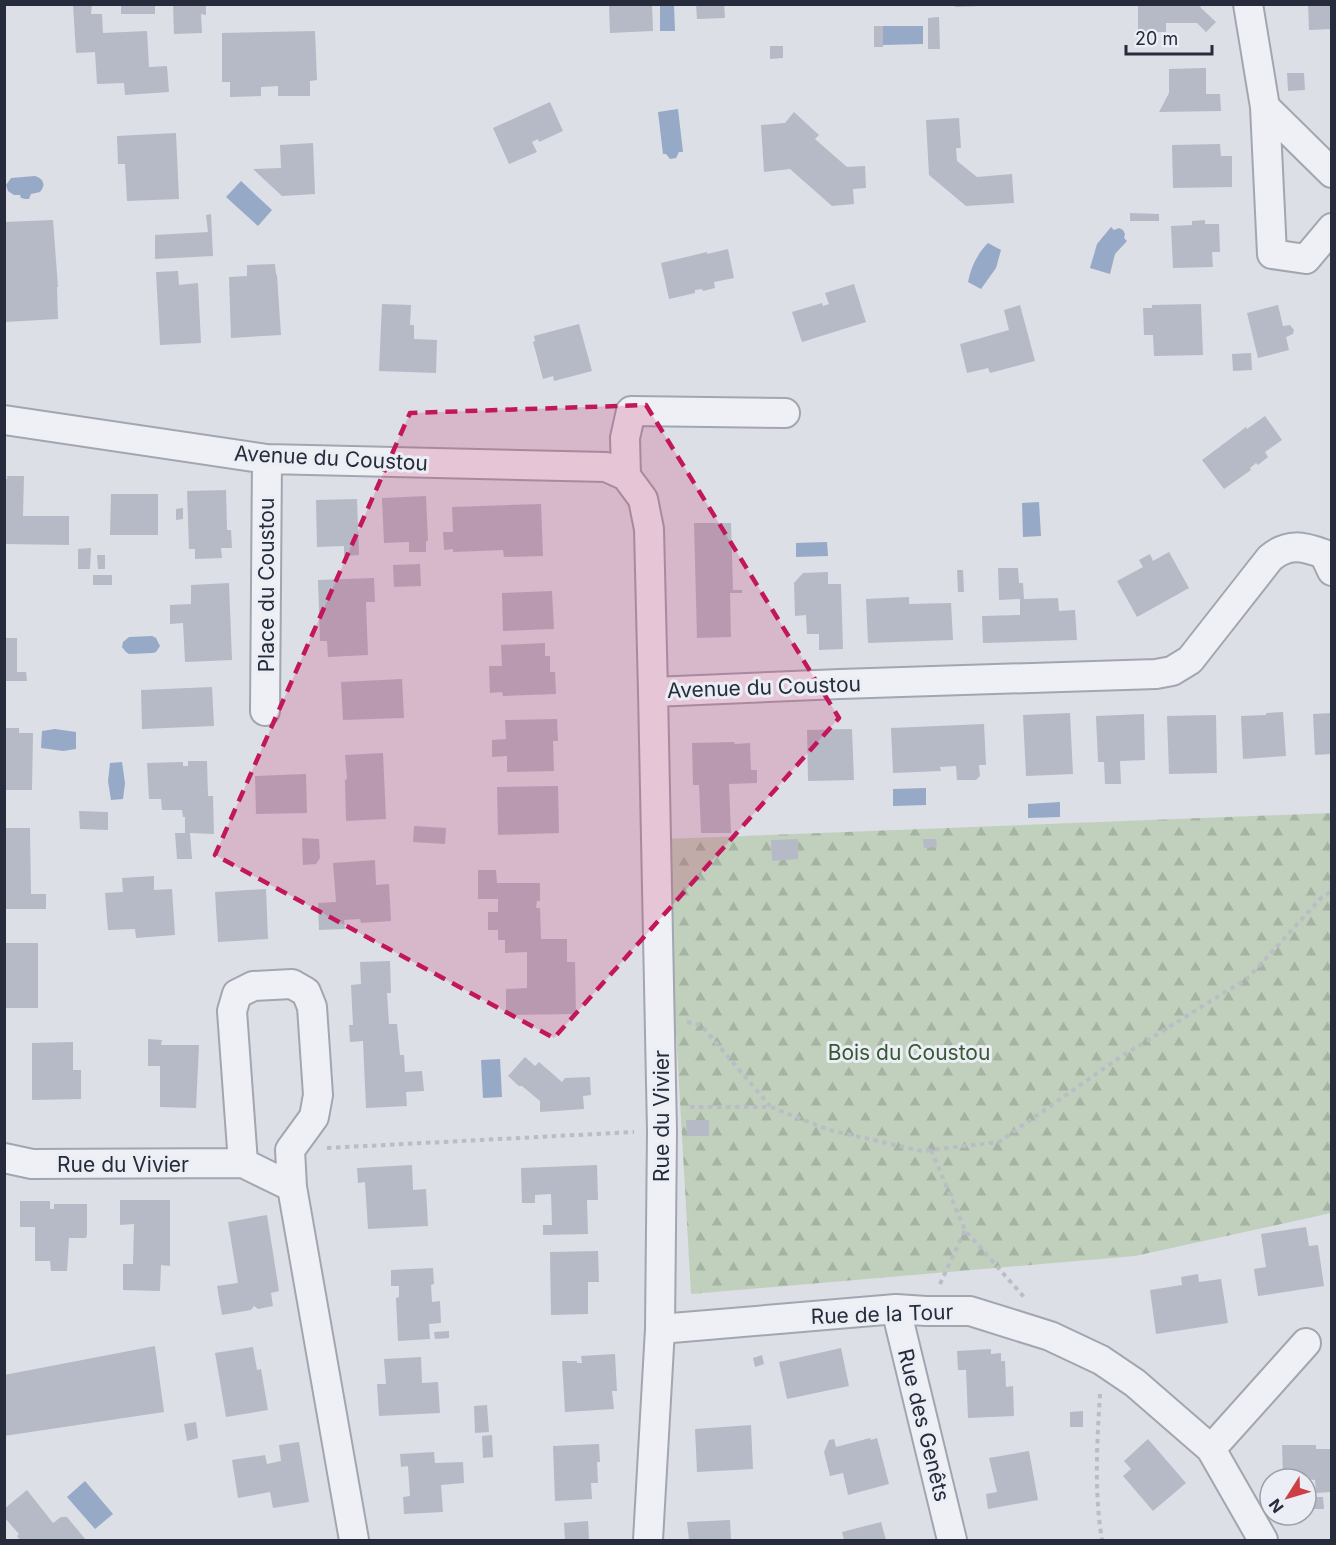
<svg xmlns="http://www.w3.org/2000/svg" width="1336" height="1545" font-family="Inter,sans-serif">
  <defs>
    <pattern id="forest-firs" width="22" height="20" patternUnits="userSpaceOnUse" patternTransform="scale(1.5)"><rect width="22" height="20" fill="#c0d0bd"/><path d="M5 1l3.5 6h-7zM16 11l3.5 6h-7z" fill="#a5b3a3"/></pattern>
  </defs>
  <rect width="100%" height="100%" fill="#dcdfe6"/>
  <path fill="url(#forest-firs)" d="M1331 813V1213L1135 1256 691 1294 665 839Z"/>
  <path fill="#96a9c7" d="M660 5H674L675 31H660Z
    M883 26H923V44L883 45Z
    M678 109 683 152H679L676 158 670 159 666 154H663L658 112Z
    M35 176C44 179 46 185 40 192L31 194 29 199H25L21 198 20 195H14L8 191 6 185 11 178Z
    M241 181 272 210 258 226 226 197Z
    M1111 227 1114 230 1119 228 1123 230 1125 234 1124 238 1127 241 1115 254 1110 274 1090 268 1097 244Z
    M988 243 1001 250 996 268 981 289 968 282C971 267 977 254 988 243Z
    M1039 502 1041 536 1023 537 1022 503Z
    M827 542 828 556 796 557V543Z
    M152 636 156 638 160 646 156 652 153 653 129 654 126 652 122 647 123 642 129 637Z
    M55 729 76 732V749L63 751 41 748 42 731Z
    M122 762 125 783 123 799 111 800 108 781 110 763Z
    M926 788V805L893 806V789Z
    M1060 802V817L1028 818V804Z
    M500 1059 502 1097 483 1098 481 1060Z
    M85 1481 113 1514 95 1529 67 1497Z"/>
  <path fill="#b6bac6" d="M73 4H92L91 14H102L103 33 147 31 149 67 167 66 169 92 125 95 124 83 97 84 95 52 76 53Z
    M121 4H155V14H121Z
    M173 4H206V15L201 14 202 33 174 34Z
    M696 4H724L725 18 697 19Z
    M955 4H980V6L955 7Z
    M1138 4H1203L1200 7 1216 22 1206 32 1197 23H1166V32H1138Z
    M1308 4H1332V29L1309 30Z
    M609 5H652L653 31 610 33Z
    M939 17 940 49H928V18Z
    M874 26H883V47H874Z
    M315 31 317 80 310 81V96H278V86L261 87V96L230 97V82H222V33Z
    M770 46H783V58L770 59Z
    M1206 68V94H1220L1221 111 1159 112 1169 93V69Z
    M1287 73H1304L1305 90 1288 91Z
    M550 102 563 131 539 142 538 139 532 142 537 152 509 164 493 128Z
    M794 112 819 135 815 139 847 167 865 166 866 188 853 189 854 204 832 206 790 169 764 172 761 125 785 123Z
    M959 118 961 148H956L957 161 977 177 1012 174 1014 203 966 206 929 175 926 120Z
    M176 133 179 199 127 201 125 164H118L117 136Z
    M313 143 315 194 282 196 253 169 281 168 280 145Z
    M1220 144 1221 156H1232V187L1173 188 1172 145Z
    M1130 213 1159 214V221H1130Z
    M211 214 213 256 155 259V235L208 232 206 215Z
    M53 220 58 287H57L58 319 5 322 4 222Z
    M1205 220V224H1219L1220 252H1212L1213 267 1173 268 1171 226 1192 225V221Z
    M728 249 734 278 714 282 715 288 703 291 702 289 695 290V293L669 299 661 263 707 252V254Z
    M275 264 276 274 277 275 281 335 231 338 229 277 247 276V265Z
    M178 271 179 285 198 283 201 343 160 345 156 272Z
    M854 284 866 322 802 342 792 312 822 303 823 306 829 304 825 293Z
    M382 304 411 305 410 325H414V339L437 340 436 373 379 371Z
    M1201 304 1203 355 1154 356 1153 335H1144L1143 308H1152V305Z
    M1020 305 1035 361 990 373 988 368 967 373 960 344 1009 330 1004 310Z
    M1278 305 1283 326 1290 325 1294 330 1293 334 1286 337 1289 350 1258 358 1247 313Z
    M579 324 592 371 554 381 553 376 543 379 533 342 535 341 534 336Z
    M1251 353 1252 370 1233 371 1232 354Z
    M1265 416 1282 440 1265 452 1268 457 1258 465 1256 463 1250 468 1251 470 1224 489 1202 460 1246 427 1247 429Z
    M7 476H24L23 516H69V545L4 544V479H7Z
    M226 490 227 530H231L232 548H221L222 558 195 559V549H189L187 491Z
    M111 494H158V535H110Z
    M426 496 428 541H426V552H409V542L384 543 382 498Z
    M357 499 359 555 344 556V546L317 547 316 500Z
    M541 504 543 556 504 557 503 550 453 552V549L444 550 443 532H453L452 507Z
    M183 508V519L176 520V509Z
    M694 523H731L733 590H742V593H730L731 637 697 638Z
    M91 548 90 569H78V549Z
    M1169 552 1189 588 1137 617 1117 581 1143 567 1139 560 1150 554 1153 561Z
    M97 555H105V569H98Z
    M420 564 421 586 394 587 393 565Z
    M998 568H1018L1019 583H1023L1024 599 1058 598 1059 611 1075 610 1077 640 983 643 982 616 1020 615V599L999 600Z
    M957 570H963L964 592H958Z
    M828 572V584H841L843 649 819 650V634H807L806 615 795 616 794 583 803 573Z
    M93 575H112V585H93Z
    M374 578 375 602H366L368 655 328 657 327 641H320L318 580Z
    M229 583 232 660 185 662 183 623 170 624V605L191 604V585Z
    M552 591 554 629 503 631 502 593Z
    M909 597V604L951 603 953 640 868 643 866 599Z
    M5 638H17V672H26L27 681H5Z
    M545 643V656H550V672H555L556 694 503 696 502 692 490 693 489 666H502L501 645Z
    M402 679 404 718 343 720 341 682Z
    M212 687 214 726 142 729 141 690Z
    M1283 712 1286 756 1243 759 1241 716 1266 715V713Z
    M1070 713 1073 774 1026 776 1023 715Z
    M1332 713V754L1315 755 1313 714Z
    M1144 714 1145 760 1120 761 1121 784H1105L1104 762H1098L1096 716Z
    M1216 715 1217 773 1169 774 1167 716Z
    M557 719 558 741H553L554 771 507 772V756L492 757V740L506 739 505 720Z
    M984 724 986 765H979L980 776 976 780H957L956 766 940 767 941 771 893 773 891 728Z
    M4 728H19V733H33L32 790H4Z
    M852 729 854 780 808 781 807 730Z
    M734 742 735 744 750 743 751 770H757V783L729 784 731 833H701L699 785H693L692 743Z
    M383 753 386 819 346 821 345 780 347 779 345 755Z
    M188 761H207L208 796H213L214 834 190 833 192 859H177L175 833H185V817H183L182 810H162L161 799H149L147 763 183 762V766H188Z
    M306 774 307 813 256 814 255 776Z
    M558 786 559 833 498 835 497 787Z
    M79 811 108 812V830L80 829Z
    M414 826 446 828 445 844 413 842Z
    M4 828H30L31 894H46V909H4Z
    M302 838 319 839 320 858 316 864 303 865Z
    M798 839V859L772 861 771 840Z
    M923 839H936L937 847 924 848Z
    M375 860 376 885 389 884 391 921 361 923 360 919 344 920 345 929 319 930 318 903 336 902 333 863Z
    M478 870H496L497 883H540V901H537L536 908H540L541 939H567V962H575L576 1014 506 1015V989L527 988V952L505 953V940H498V930H488V912H498V899H478Z
    M154 876V890L172 889 175 935 136 938 135 929 108 930 105 893 123 892 122 878Z
    M266 889 268 939 218 942 215 892Z
    M4 943H38V1008H4Z
    M390 961 391 993H387L389 1024H397L400 1055H404L405 1072 422 1071 424 1091 406 1092 407 1106 366 1108 363 1041 350 1042 349 1025H353L351 985 361 984 360 962Z
    M148 1039 162 1040 161 1045H199L196 1108 160 1107V1066H148Z
    M73 1042V1070H81V1099L32 1100V1043Z
    M525 1057 535 1066 539 1062 562 1082 565 1078 590 1077 591 1095 583 1096 584 1109 540 1112V1101L522 1086H519L508 1076Z
    M686 1120H709V1136H687Z
    M412 1165 413 1190 426 1189 428 1226 368 1229 365 1182 358 1183 357 1168Z
    M597 1165 598 1200H587L588 1234 543 1235V1225H552L551 1194 535 1195V1203H522L521 1168Z
    M120 1200H170V1266L161 1265 160 1291 123 1290V1264H133L134 1224 120 1225Z
    M20 1201H50V1209H54V1204H87V1234L86 1238H69L67 1271H51L50 1261H35V1227H20Z
    M267 1215 279 1291 271 1293 273 1306 258 1309 254 1306 251 1310 222 1315 217 1286 238 1283 228 1222Z
    M1306 1227 1309 1246 1318 1245 1324 1286 1258 1296 1254 1269 1266 1267 1261 1234Z
    M598 1251 599 1282H588V1314L551 1315 550 1252Z
    M433 1268 434 1284 431 1285 432 1302 440 1301 441 1323 429 1324 430 1339 398 1341 396 1298 399 1297V1286H391V1270Z
    M1198 1274 1199 1282 1221 1279 1228 1323 1156 1334 1150 1290 1182 1285 1181 1277Z
    M449 1331V1338L435 1339 434 1332Z
    M155 1346 164 1412 4 1436V1375Z
    M253 1347 257 1370 261 1369 268 1410 226 1417 215 1353Z
    M841 1348 849 1386 787 1399 779 1362Z
    M991 1349V1354L1001 1353V1361H1005L1006 1387 1013 1386 1014 1416 968 1418 966 1370H958L957 1351Z
    M615 1354 617 1391H612L614 1409 565 1412 562 1361H577V1363H582L581 1356Z
    M762 1355 764 1364 755 1367 753 1358Z
    M421 1357 422 1383 438 1382 440 1413 379 1416 377 1384H386L384 1359Z
    M487 1405 489 1432 475 1433 474 1406Z
    M1083 1411V1427H1070V1412Z
    M196 1422 198 1438 187 1441 184 1424Z
    M751 1425 753 1469 697 1472 695 1429Z
    M492 1435 493 1457 483 1458 482 1436Z
    M870 1438 871 1440 877 1438 889 1484 848 1495 843 1473 830 1476 824 1452 829 1440 834 1439 836 1447Z
    M1148 1439 1186 1483 1153 1511 1123 1476 1131 1469 1124 1461Z
    M299 1442 309 1502 273 1508 270 1492 238 1498 232 1460 265 1455 267 1464 281 1461 279 1445Z
    M599 1444 600 1462H597L598 1483H591L592 1499 555 1501 553 1446Z
    M1282 1445H1316V1449H1332V1492L1316 1493 1315 1480 1283 1477Z
    M1029 1451 1038 1500 988 1509 986 1494 997 1492 989 1458Z
    M434 1452 435 1463 463 1462 464 1483 441 1485 443 1512 404 1514 403 1497 410 1496 408 1466 401 1467 400 1454Z
    M27 1490 53 1523 61 1517H67L86 1540H20L17 1536 19 1534 4 1517V1509Z
    M1306 1495H1311L1310 1497H1323L1324 1509H1306Z
    M730 1520 731 1540H689L687 1522Z
    M588 1521 589 1540H565L564 1523Z
    M881 1522 886 1540H844L842 1532Z"/>
  <g fill="none" stroke-linecap="round" stroke-linejoin="round">
    <g stroke="#a2a6b0" stroke-width="32">
      <path id="minor" d="M1248 4 1265 107 1332 173
        M1265 107 1272 254 1306 259 1332 228
        M4 420 267 459 606 467 626 476 643 499 649 529 653 692 840 684 1156 674 1172 671 1190 660 1270 558C1288 543 1302 546 1324 554L1332 571
        M626 476 625 438 631 411 785 413
        M265 711 267 459
        M4 1158 32 1164 243 1163 292 1187 354 1540
        M243 1163 232 1011 237 994 253 986 292 984 306 992 312 1007 318 1095 314 1117 290 1150 292 1187
        M896 1309 952 1540
        M660 1329 896 1309 926 1311H970L1050 1336 1101 1360 1135 1383 1211 1449 1263 1540
        M1211 1449 1306 1343
        M648 1540 660 1329 662 1131 653 692"/>
    </g>
    <path stroke="#babdc5" stroke-width="4" stroke-dasharray="4.5 4.5" stroke-linecap="butt" d="M687 1022 701 1025 770 1106
      M690 1107H771L829 1130 922 1151 999 1142 1119 1058 1248 978 1322 897 1332 891
      M327 1148 634 1132
      M931 1150 965 1230 1024 1297
      M940 1284 965 1230
      M1100 1394C1097 1443 1094 1492 1102 1540"/>
    <use href="#minor" stroke="#eef0f5" stroke-width="28"/>
  </g>
  <path fill="#c2185b" fill-opacity="0.2" stroke="#c2185b" stroke-width="4.5" stroke-dasharray="12 8" stroke-linejoin="round" d="M646 405 839 718 554 1038 215 855 410 413Z"/>
  <g text-anchor="middle" dominant-baseline="central" stroke-width="6" stroke-linejoin="round" paint-order="stroke">
    <g font-size="21" fill="#262c3c" stroke="#ebeef4">
      <text transform="translate(331 458) rotate(3)">Avenue du Coustou</text>
      <text transform="translate(266 585) rotate(-90)">Place du Coustou</text>
      <text transform="translate(764 687) rotate(-2)">Avenue du Coustou</text>
      <text transform="translate(661 1116) rotate(-90)">Rue du Vivier</text>
      <text x="123" y="1164">Rue du Vivier</text>
      <text transform="translate(882 1314) rotate(-2)">Rue de la Tour</text>
      <text transform="translate(924 1425) rotate(76)">Rue des Genêts</text>
    </g>
    <g font-size="21" fill="#365833" stroke="#ebeef4">
      <text x="909" y="1052">Bois du Coustou</text>
    </g>
  </g>
  <rect width="1336" height="1545" fill="none" stroke="#262c3c" stroke-width="12"/>
  <g transform="translate(1288 1497) rotate(233)"><circle r="28" fill="#ebeef4" stroke="#9ca0aa" stroke-width="1.5"/>
  <path d="M0-4.5L10 22L0 15L-10 22Z" fill="#ce3e45"/>
  <text y="-9" font-size="16" font-weight="bold" text-anchor="middle" fill="#262c3c">N</text>
  </g>
  <path d="M1126 45v9h86v-9" fill="none" stroke="#262c3c" stroke-width="3"/>
  <text x="1135" y="45" font-size="18" fill="#262c3c" stroke="#ebeef4" stroke-width="4.5" paint-order="stroke">20 m</text>
</svg>
